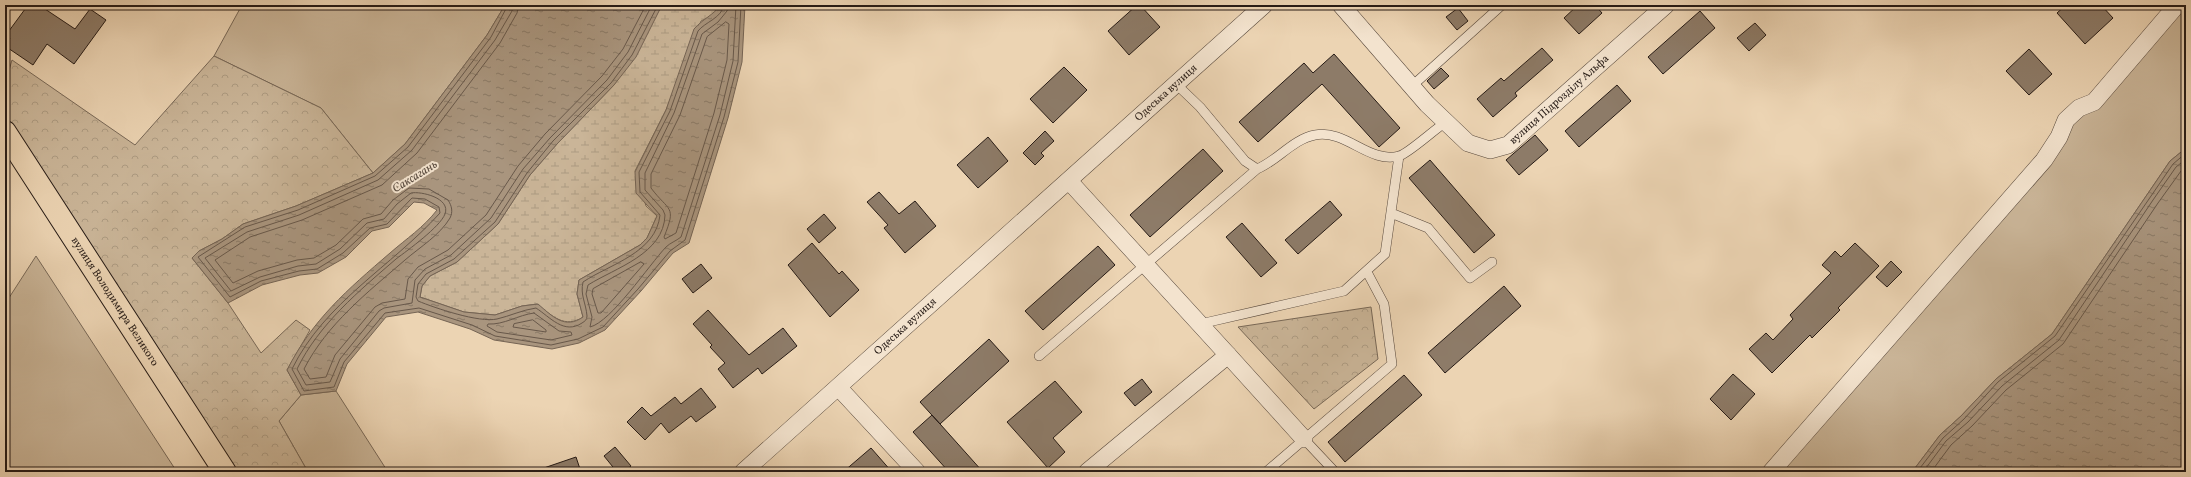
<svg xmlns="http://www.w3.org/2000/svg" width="2191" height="477" font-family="Vollkorn,serif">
  <defs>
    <pattern id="forest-crowns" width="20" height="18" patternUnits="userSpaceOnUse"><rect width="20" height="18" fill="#cab598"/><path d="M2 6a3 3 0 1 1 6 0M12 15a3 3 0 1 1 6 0" fill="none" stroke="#ad9b82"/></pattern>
    <pattern id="wetland-marsh" width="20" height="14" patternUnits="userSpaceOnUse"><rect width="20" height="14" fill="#cab598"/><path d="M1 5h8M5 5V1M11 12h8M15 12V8" fill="none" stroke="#ad9b82"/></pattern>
    <pattern id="water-ripples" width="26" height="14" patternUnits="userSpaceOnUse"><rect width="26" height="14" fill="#a9957e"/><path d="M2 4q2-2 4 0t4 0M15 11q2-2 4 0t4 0" fill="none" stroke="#897966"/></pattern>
  </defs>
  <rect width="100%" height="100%" fill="#ecd4b3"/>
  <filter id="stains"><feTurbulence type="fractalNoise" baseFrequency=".005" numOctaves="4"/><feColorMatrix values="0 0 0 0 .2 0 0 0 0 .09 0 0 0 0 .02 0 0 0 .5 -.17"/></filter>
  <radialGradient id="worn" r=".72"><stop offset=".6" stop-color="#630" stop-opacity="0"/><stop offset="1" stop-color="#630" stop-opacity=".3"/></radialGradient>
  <path fill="#cab598" stroke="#786857" d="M242 5H505L487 35 405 144 373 173 321 108 214 56Z
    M2184 5H2186V148L2170 161 2052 334 1996 379 1961 416 1940 435 1912 472H1780L2070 124Z
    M36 256 177 472H5V304Z
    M336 391 388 472H308L279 421 301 395Z"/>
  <path fill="url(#forest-crowns)" stroke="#786857" d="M214 56 321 108 373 173 296 206 243 224 222 239 199 251 192 258 228 303 261 353 296 320 310 330 287 370 301 395 279 421 308 472H225L5 132V84L12 60 135 145Z
    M1371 307 1378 359 1314 409 1238 327Z"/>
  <path fill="url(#wetland-marsh)" stroke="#786857" d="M662 5H721L711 16 701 21 666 110 635 171 646 206 657 216 647 238 640 245 579 280 577 294 583 317C565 329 552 316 537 304L522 306 495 315 464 312 420 297 422 286 430 276 457 262 498 224 530 175 557 144 614 85Z"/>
  <path fill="url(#water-ripples)" stroke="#756454" d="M505 5H662L636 57 614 85 557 144 530 175 498 224 457 262 430 276 422 286 420 297 464 312 495 315 522 306 538 304C552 316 565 330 583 317L577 294 579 280 640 245 647 238 657 216 636 193 635 172 666 110 694 29C703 19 713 15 721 5H745L742 62 728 118 689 243 673 253 641 291 605 330 579 343 552 349 494 340 470 329 418 312 386 317 347 364 336 391 301 395 287 370C313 319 347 290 390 253 406 239 424 227 437 210L424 203 414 202 389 227 372 231 346 257 318 273 300 275 262 285 228 303 192 258 199 251 222 239 243 224 296 206 373 173 405 144 487 35Z
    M2186 148V472H1912L1940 435 1961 416 1996 379 2052 334 2170 161Z"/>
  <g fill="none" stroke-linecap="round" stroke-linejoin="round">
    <path stroke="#68584a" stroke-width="1" d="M508 5 491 37 408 147 375 176 298 210 245 227 198 257 230 297 261 281 299 271 317 269 343 253 370 228 387 224 412 198 425 199 439 207 440 213C391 267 325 302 292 369L304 391 334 387 344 362 385 313 419 308 472 325 495 336 551 345 578 339 603 327 638 289 670 251 685 240 724 117 738 62 741 5
      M513 5 512 11 495 40 412 150 378 180 299 215 247 232 205 258 231 291 260 277 298 266 316 264 340 249 367 223 384 219 397 204 411 193C421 191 451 198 445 214 440 227 408 250 396 259 359 291 319 324 297 369L306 385 330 382 340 359 379 311 384 308 412 303 415 280 425 269 451 255 491 218 523 169 550 138 607 80 628 52 652 5
      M519 5 517 13 500 43 417 153 382 185 302 220 250 237 215 260 233 283 258 271 297 260 314 258 336 245 363 219 381 214 393 200 409 188 429 189 448 200C452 206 453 212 450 218 440 235 420 247 405 260 368 292 327 324 304 369L310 379 326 377 335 355 375 307 382 303 405 299 408 279 418 267 448 250 486 215 518 166 545 134 602 76 623 49 646 5
      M658 5 632 55 611 83 553 141 527 173 495 222 454 259 426 274 418 284 416 297 418 301C435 308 479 323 497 319 510 316 522 310 536 308 550 317 564 335 582 323 585 321 587 320 587 316 586 303 580 295 583 282 610 264 656 253 660 215L640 192 639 172 670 111 698 31C705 22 722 18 724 5
      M729 5 727 11 718 22 702 34 674 113 645 173V190L663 210 665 215C664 254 615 268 588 285L586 294 592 317 590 327C611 322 649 265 666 247 670 243 676 241 681 237L720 115 733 61 736 5
      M726 22 729 24 727 60 714 113 676 233 665 239 664 237C677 205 669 212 651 188V174L680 115 707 37Z
      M641 262 644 264 601 313H598L592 294 593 289Z
      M534 313 559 331 571 332 572 335 551 340 497 332 487 326 488 324C504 325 518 315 534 313Z
      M533 320 546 330V332L513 327 514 324Z
      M1917 472 1943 438 1964 419 1998 382 2055 336 2173 164 2186 153
      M1923 472 1946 441 1968 422 2002 386 2059 340 2153 200 2176 167 2186 159
      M1931 472 1951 445 1972 426 2006 390 2063 344 2158 203 2181 171 2186 167"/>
  </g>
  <path fill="#8d7b68" stroke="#261b16" d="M28 5H39L75 29 90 9 106 20 74 64 47 44 33 65 5 46 10 38 6 35Z
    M1137 5H1140L1160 27 1129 55 1108 31Z
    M1578 5H1595L1602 13 1579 34 1564 18Z
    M2066 5H2101L2113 18 2085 44 2057 13Z
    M1458 8 1468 21 1457 30 1446 17Z
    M1700 11 1715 28 1663 74 1648 57Z
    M1755 23 1766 35 1749 51 1737 38Z
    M1542 48 1553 60 1515 93 1517 96 1493 117 1477 99 1501 78 1504 81Z
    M2029 49 2052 74 2029 95 2006 71Z
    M1334 54 1400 128 1379 147 1322 84 1258 142 1239 122 1304 63 1313 73Z
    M1064 67 1087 90 1053 123 1030 99Z
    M1441 68 1449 76 1434 89 1427 81Z
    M1617 85 1631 101 1579 147 1565 131Z
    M1045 131 1054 141 1041 153 1044 156 1035 165 1023 153Z
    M1535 135 1548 150 1519 175 1506 160Z
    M988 137 1008 161 978 188 957 165Z
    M1203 149 1223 171 1150 237 1130 215Z
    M1430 160 1495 235 1474 253 1409 178Z
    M879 192 899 214 915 201 936 226 905 253 884 228 888 225 867 202Z
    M1330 201 1342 215 1298 254 1285 240Z
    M824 214 836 228 819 243 807 229Z
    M1242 223 1277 263 1261 277 1226 237Z
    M812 243 839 274 842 271 859 290 830 317 788 265Z
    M1855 243 1879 266 1838 308 1840 310 1812 338 1810 335 1772 373 1749 349 1766 333 1773 340 1793 319 1790 315 1831 273 1822 265 1835 251 1841 257Z
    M1098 246 1115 265 1043 330 1025 311Z
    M1891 261 1902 272 1887 287 1876 277Z
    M701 264 712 278 693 293 682 279Z
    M1504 286 1521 306 1445 373 1428 353Z
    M708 310 749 355 783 328 797 346 762 374 758 368 733 388 718 369 725 363 710 347 712 345 693 324Z
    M989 339 1009 361 940 424 920 402Z
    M1733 374 1755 394 1731 420 1710 399Z
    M1404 375 1422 395 1345 462 1328 442Z
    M1142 379 1152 392 1135 406 1124 393Z
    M1055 381 1082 412 1053 438 1065 452 1048 468 1007 422Z
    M701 388 716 407 696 422 691 416 669 433 661 423 645 440 627 422 642 407 651 416 675 397 681 404Z
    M932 415 983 472H949L913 432Z
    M615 447 631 466 624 472H617L604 456Z
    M871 448 892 472H843Z
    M576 457 581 472H538V470Z"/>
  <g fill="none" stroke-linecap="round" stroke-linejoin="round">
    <g stroke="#58493d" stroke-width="10">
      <path id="service" d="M1176 84 1200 107 1245 161 1257 169C1277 161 1293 139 1315 135 1346 129 1369 164 1399 156 1408 154 1436 128 1446 122
        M1412 86 1502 5
        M1391 213 1428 228 1470 278 1492 262
        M1200 324 1344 291 1385 254 1399 156
        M1039 356 1257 169
        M1304 439 1335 472
        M1266 472 1392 364 1384 304 1367 272"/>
    </g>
    <g stroke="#58493d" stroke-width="18">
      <g id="minor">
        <path id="s1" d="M1341 5 1427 104 1468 143 1490 150 1508 145 1666 5"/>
        <path d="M1069 181 1228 355"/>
        <path d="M839 388 917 472"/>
        <path id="s2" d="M743 472 1264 5"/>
        <path d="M1087 472 1228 355 1304 439"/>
        <path d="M1771 472 2044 160 2059 137 2066 120 2079 108 2094 102 2177 5"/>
      </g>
    </g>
    <g stroke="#261b16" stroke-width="24">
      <g id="primary">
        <path id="s3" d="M5 132 225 472"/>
      </g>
    </g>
    <use href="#service" stroke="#f3e3ce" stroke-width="9"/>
    <use href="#minor" stroke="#f3e3ce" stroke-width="17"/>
    <use href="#primary" stroke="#ecd4b3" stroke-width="22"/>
  </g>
  <g text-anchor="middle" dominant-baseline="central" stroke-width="4" stroke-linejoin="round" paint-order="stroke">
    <g font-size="11" fill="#261b16" stroke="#f3e3ce">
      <text stroke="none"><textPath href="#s2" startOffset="568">Одеська вулиця</textPath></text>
      <text stroke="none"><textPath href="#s1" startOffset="298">вулиця Підрозділу Альфа</textPath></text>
      <text stroke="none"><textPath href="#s3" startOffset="202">вулиця Володимира Великого</textPath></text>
      <text stroke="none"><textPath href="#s2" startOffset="218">Одеська вулиця</textPath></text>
    </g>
    <g font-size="12" font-style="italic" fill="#5a4c40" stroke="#f3e3ce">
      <text transform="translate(415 177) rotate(-32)">Саксагань</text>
    </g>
  </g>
  <rect width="2191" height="477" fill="none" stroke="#ecd4b3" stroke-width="20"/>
  <rect x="6" y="6" width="2179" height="465" fill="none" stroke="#261b16" stroke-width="2"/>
  <rect x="10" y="10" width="2171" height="457" fill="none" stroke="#261b16"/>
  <rect width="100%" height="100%" filter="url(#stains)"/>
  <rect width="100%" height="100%" fill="url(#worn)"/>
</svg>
